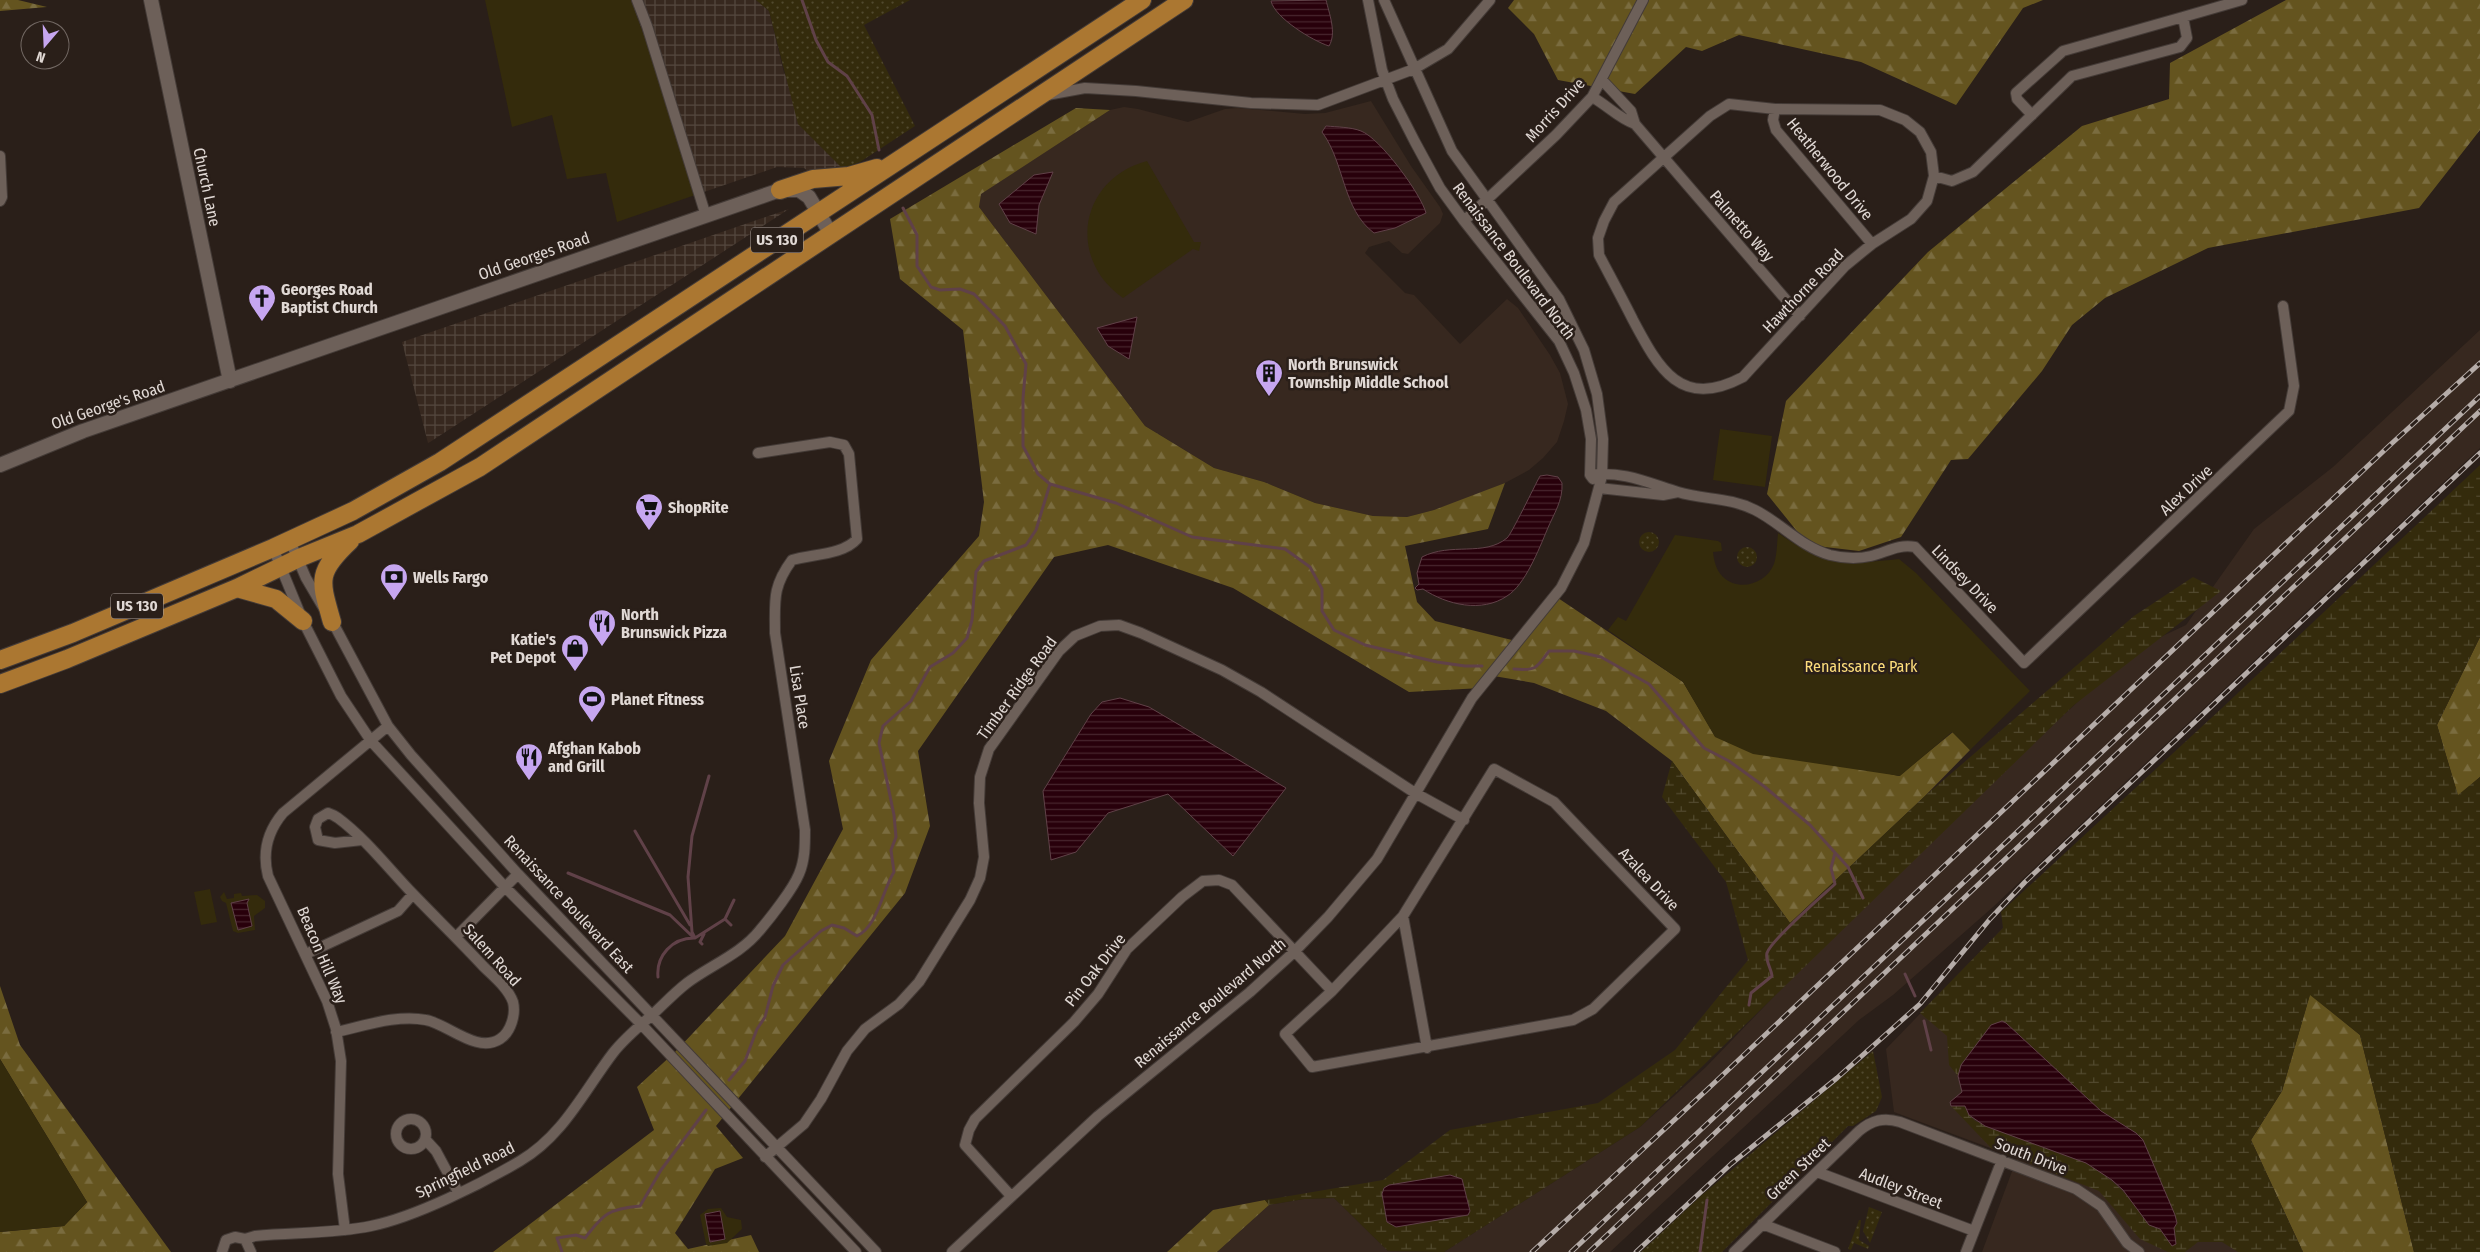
<svg xmlns="http://www.w3.org/2000/svg" width="2480" height="1252" font-family="'Fira Sans Condensed',sans-serif">
  <defs>
    <pattern id="industrial-grid" width="8" height="8" patternUnits="userSpaceOnUse" patternTransform="scale(1.25)"><rect width="8" height="8" fill="#37281f"/><path d="M0 4h8M4 0v8" fill="none" stroke="#54473f"/></pattern>
    <pattern id="grass-dots" width="8" height="8" patternUnits="userSpaceOnUse" patternTransform="scale(1.25)"><rect width="8" height="8" fill="#342b0c"/><path d="M2 2h.1M6 6h.1" fill="none" stroke="#51492e" stroke-width="1.8" stroke-linecap="round"/></pattern>
    <pattern id="forest-firs" width="22" height="20" patternUnits="userSpaceOnUse" patternTransform="scale(1.25)"><rect width="22" height="20" fill="#64541f"/><path d="M5 1l3.5 6h-7zM16 11l3.5 6h-7z" fill="#7a6c3f"/></pattern>
    <pattern id="wetland-marsh" width="20" height="14" patternUnits="userSpaceOnUse" patternTransform="scale(1.25)"><rect width="20" height="14" fill="#342b0c"/><path d="M1 5h8M5 5V1M11 12h8M15 12V8" fill="none" stroke="#51492e"/></pattern>
    <pattern id="water-rules" width="6" height="5" patternUnits="userSpaceOnUse" patternTransform="scale(1.25)"><rect width="6" height="5" fill="#28000b"/><path d="M0 2.5h6" fill="none" stroke="#47252e"/></pattern>
  </defs>
  <rect width="100%" height="100%" fill="#2a1f19"/>
  <path fill="#37281f" d="M1371 101 1411 166 1440 207 1443 214 1440 223 1408 254 1402 253 1389 241 1369 247 1365 253 1405 293 1414 295 1460 344 1507 299 1518 308 1550 355 1560 373 1568 404 1564 421 1557 442 1543 458 1529 470 1505 483 1475 496 1434 510 1407 517 1373 516 1315 503 1264 482 1214 468 1145 426 979 207 980 194 1110 110 1124 107 1138 109 1188 122 1225 109 1238 108 1305 114 1325 113Z
    M2480 330V448L1993 907 1893 995 1859 1020 1610 1252H1444L1640 1127 1706 1067 1811 958 1952 820 2133 650 2186 625 2254 529 2333 467Z
    M2003 928 2303 1252H1982L2017 1158 1894 1112 1886 1049Z
    M1334 1198 1388 1251 1439 1252H1217L1269 1205 1304 1199Z"/>
  <path fill="url(#industrial-grid)" d="M631 0H756L769 11 784 73 846 172 826 185 804 168 777 167 701 193Z
    M789 209 430 442 428 443 402 342Z"/>
  <path fill="url(#grass-dots)" d="M756 0H910L864 25 915 126 860 162 843 169 798 124 769 11Z
    M1639 542a10 10 0 1 1 20 0a10 10 0 1 1-20 0Z
    M1737 557a10 10 0 1 1 20 0a10 10 0 1 1-20 0Z
    M1873 1051 1882 1097 1876 1111 1853 1126H1848L1722 1252H1641L1702 1195Z
    M1869 1207 1882 1212 1870 1243 1863 1231Z
    M1859 1220H1861L1859 1240 1869 1246 1868 1249 1854 1243 1851 1250 1848 1249Z"/>
  <path fill="url(#forest-firs)" d="M0 0H18L47 7 0 11Z
    M1514 0H2043L2023 8 1956 105 1861 62 1739 35 1702 51 1686 47 1635 94 1558 80 1534 34 1508 8Z
    M2286 0H2480V130L2419 208 2208 248 2105 298 2072 325 2042 371 1968 459 1951 460 1901 537 1859 551 1808 545 1767 494 1786 401 1928 252 2082 126 2169 99 2170 63Z
    M1076 108 1110 110 981 194 979 207 1145 426 1214 468 1264 482 1315 503 1373 516 1407 517 1434 510 1505 483 1488 529 1405 546 1417 602 1435 621 1520 642 1555 596 1683 682 1715 736 1899 776 1953 732 1970 750 1925 796 1790 923 1672 761 1606 711 1534 683 1488 675 1481 688 1409 692 1233 588 1108 545 1054 557 918 751 930 826 905 893 716 1126 743 1158 715 1169 675 1233 688 1249 751 1235 759 1252H493L654 1130 637 1087 675 1052 785 936 843 829 829 761 871 660 979 536 984 502 963 330 900 279 890 219Z
    M2480 637V777L2458 796 2437 725Z
    M0 986 20 1045 171 1252H0V1232L64 1226 87 1202 0 1059Z
    M2310 994 2360 1035 2414 1252H2303L2251 1140 2282 1091Z
    M1265 1200 1269 1205 1217 1252H1167L1213 1210Z"/>
  <path fill="url(#wetland-marsh)" d="M2480 465V637L2437 725 2458 795 2480 777V1252H2414L2360 1035 2310 995 2282 1091 2251 1140 2303 1252H2238L2222 1242H2198L2185 1252H2168L2140 1239 2099 1191 1991 1148 1951 1106H1965L1969 1115 1975 1121 2086 1163C2115 1179 2134 1203 2156 1228H2160L2172 1246 2136 1133 2101 1111 2006 1023 2002 1021 1961 1065 1958 1076 1949 1065 1947 1036 1920 1013 2003 928 2001 912 2222 708Z
    M2193 577 2221 591 2074 705 1640 1127 1444 1252 1388 1251 1334 1198 1304 1199 1269 1205 1265 1200 1383 1180 1450 1130 1598 1103 1675 1050 1748 960 1726 882 1662 797 1672 761 1790 923 1925 796 2134 616Z"/>
  <path fill="#342b0c" d="M485 0H631L701 193 617 222 606 173 567 179 552 115 512 127Z
    M1147 161 1194 242H1201L1199 251 1193 249 1123 298C1066 258 1080 179 1147 161Z
    M1720 429 1772 436 1765 487 1713 480Z
    M1778 533C1825 565 1844 565 1899 559L1916 573 2030 691 1970 750 1952 732 1900 776 1753 754 1715 737 1683 682 1608 630 1618 617 1626 621 1675 535 1718 541 1721 543 1722 551 1713 552C1714 561 1716 570 1723 577 1739 592 1766 584 1774 564 1777 555 1777 543 1778 533Z
    M210 889 217 922 201 925 194 892Z
    M224 892 227 899 234 898V894L241 893 242 896 257 895 265 901V908L254 916 255 930 238 933 233 931 226 903 222 901 220 897Z
    M0 1059 87 1202 64 1226 0 1232Z
    M721 1208 727 1217 741 1220 742 1229 727 1243 708 1246 706 1244 700 1215 708 1209Z"/>
  <path fill="url(#water-rules)" stroke="#604148" d="M1326 0C1329 13 1337 33 1329 46 1313 41 1275 18 1271 1Z
    M1326 126C1337 127 1351 127 1361 131 1380 138 1421 194 1426 213L1395 228 1374 233C1342 209 1345 163 1322 132Z
    M1053 172 1039 205 1036 234 1010 223 999 204 1034 175Z
    M1137 317 1129 359 1108 346 1097 328Z
    M1547 475 1558 477 1562 483C1563 501 1554 513 1547 530 1539 549 1525 585 1507 596 1482 613 1447 605 1423 589L1417 590 1415 588 1419 584 1417 573 1422 557C1451 542 1484 557 1507 538 1511 535 1535 485 1540 476Z
    M1120 698 1149 707 1286 788 1233 856 1168 794 1108 813 1076 852 1051 860 1043 791 1091 714 1102 702Z
    M249 899 247 903 252 926 238 930 231 903Z
    M2002 1021 2006 1023 2101 1111 2136 1133 2143 1140 2175 1215 2177 1223 2174 1228 2176 1244 2172 1246 2160 1229 2149 1225 2123 1190 2112 1180 2086 1163 1985 1126 1969 1115 1965 1106H1951L1950 1102 1962 1092 1958 1076 1961 1065 1991 1025Z
    M1450 1175 1462 1179 1470 1211 1468 1215 1396 1227 1387 1222 1382 1194 1384 1188 1389 1185Z
    M720 1211 725 1239 710 1242 705 1214Z"/>
  <g fill="none" stroke-linecap="round" stroke-linejoin="round">
    <path stroke="#604148" stroke-width="3" d="M802 0 816 40 828 62 847 76 872 115 879 150
      M903 208 917 235V266L931 287 940 290 960 289 974 294 1005 326 1026 364 1023 398V446L1038 474 1050 484 1116 503 1192 537 1285 549 1310 567 1322 589V611L1334 630 1365 645 1437 662 1465 666H1482
      M1514 669C1536 671 1537 668 1549 651H1574L1601 657 1649 684 1704 748 1729 761 1765 787 1810 825 1848 867 1863 898
      M709 776 692 836 688 877 692 932 695 938 725 919 731 925
      M635 831 690 925
      M568 873 670 915 693 937
      M725 919 734 900
      M702 944 700 942 704 934
      M1905 974 1915 996
      M658 977C656 956 672 938 694 938
      M1749 1005 1751 993 1772 976C1771 968 1765 960 1767 953 1771 940 1822 896 1835 884L1831 868 1835 853
      M1924 1021 1931 1050
      M729 1080 745 1061 757 1029 765 1017 773 986 783 965 821 931 832 925 844 928 857 936C878 926 882 891 894 872L891 850 896 837 894 815 879 743 883 726 911 701 930 667 953 653 967 638 972 620 976 572 984 561 1026 545 1036 530 1050 484
      M562 1252 557 1238 576 1235 585 1238C604 1213 609 1209 640 1206L661 1170 706 1110
      M1700 1252 1707 1200"/>
    <g stroke="#443b37" stroke-width="12">
      <path id="street" d="M637 0 647 26 706 216
        M1368 0 1382 70 1393 99 1415 142 1440 188 1464 221 1559 341 1574 373 1586 410 1591 439 1590 475 1593 479
        M1602 80 1631 111 1635 124 1800 316
        M1047 95 1085 88 1136 91 1251 103 1318 105 1414 69 1448 49 1490 0
        M1592 97C1607 105 1618 118 1635 124
        M1729 104 1775 109 1880 110 1905 120 1920 132 1931 152 1934 176 1927 201 1911 219 1872 244 1845 266 1743 377C1681 410 1659 369 1633 320 1622 298 1610 276 1599 255L1598 238 1604 221 1614 202 1710 116Z
        M1775 109 1773 120 1776 130 1872 244
        M2032 115 2017 99 2016 93 2063 51 2183 17
        M0 156 2 197 0 201
        M1934 176 1952 181 1973 172 2072 76 2180 47 2187 38 2183 17 2242 0
        M1464 221 1556 135 1592 97 1643 0
        M1590 475C1621 470 1649 483 1678 492 1704 500 1729 497 1755 510 1781 523 1801 547 1830 555 1842 558 1858 559 1871 556 1887 552 1898 544 1915 547L2024 663 2289 411 2294 386 2283 306
        M1599 488 1663 495 1678 492
        M290 541 306 578 323 607
        M273 548 303 621 341 696 371 741 504 886 641 1024 856 1252
        M331 619 388 726 411 755 518 874 876 1252
        M1494 769 1554 802 1675 929 1593 1009 1573 1020 1312 1067 1285 1034 1332 991 1403 916Z
        M1403 916 1427 1048
        M456 937 518 874
        M306 954 398 911 413 894
        M336 1032C364 1026 398 1014 426 1020 448 1024 477 1054 500 1039 511 1032 516 1014 513 1002 508 988 494 977 484 967 461 942 436 918 413 894 389 869 365 838 338 818 335 816 331 814 328 813L318 819 315 827 318 840 335 843 362 840
        M396 1134a15 15 0 1 1 30 0a15 15 0 1 1-30 0Z
        M425 1139 436 1151 458 1192
        M765 1157 804 1124 821 1099 847 1051 865 1029 899 1004 919 982 970 900 980 878 984 857 979 803 980 777 989 749 1059 651 1075 636 1100 626 1119 625 1141 633 1222 670 1261 692 1415 793 1464 820
        M1817 1172 1974 1231
        M1011 1196 965 1145 969 1130 975 1119 1074 1022 1098 994 1127 949 1182 897 1203 881 1219 880 1232 885 1332 991
        M1762 1224 1835 1252
        M345 1230 338 1174 341 1061 336 1029 327 1001 268 876C262 852 267 832 283 813L388 726
        M245 1239 255 1236C294 1232 333 1234 371 1226 415 1217 481 1184 520 1161 563 1136 584 1091 613 1053 624 1039 637 1028 651 1016 663 1005 674 993 687 983 711 965 741 954 760 930 771 917 793 889 799 874 805 860 805 845 805 830L775 633C775 601 772 587 792 560 812 554 843 555 857 539L849 454 844 445 830 442 758 453
        M222 1252 226 1240 235 1237 245 1239 251 1252
        M952 1252 1098 1116 1250 992 1294 952 1328 917 1377 859 1472 698 1561 588 1584 543 1602 476 1603 439 1597 394 1584 350 1559 299 1452 151 1384 0
        M1734 1252 1859 1131C1872 1120 1884 1117 1900 1122L2076 1189 2101 1206 2127 1243 2139 1252
        M1966 1252 2002 1160"/>
    </g>
    <g stroke="#443b37" stroke-width="16">
      <path id="secondary" d="M151 0 230 381
        M0 465 83 431 780 190H799L809 197 831 234"/>
    </g>
    <g stroke="#443b37" stroke-width="20">
      <path id="highway" d="M780 190 813 179 849 176 877 168
        M237 588 276 599 303 621
        M332 622C320 580 316 573 350 541
        M0 660 73 633 273 548 353 511 440 462 1142 0
        M0 684 67 659 237 588 299 558 358 534 480 467 1184 0"/>
    </g>
    <use href="#street" stroke="#6d6059" stroke-width="10"/>
    <use href="#secondary" stroke="#6d6059" stroke-width="14"/>
    <use href="#highway" stroke="#ab7731" stroke-width="18"/>
    <g stroke="#b5aca8" stroke-width="5">
      <path id="rail" d="M1532 1252 1711 1086 2390 445 2480 363
        M1571 1252 2480 396
        M1589 1252 2480 411
        M1636 1252 1731 1164 1837 1078 1920 1004 1990 919 2025 882 2480 453"/>
    </g>
    <use href="#rail" stroke="#2a1f19" stroke-width="3" stroke-dasharray="9" stroke-linecap="butt"/>
  </g>
  <defs>
    <g id="church-pin" transform="scale(1.4375)"><path d="M0 17L-7.5 6A9.5 9.5 0 1 1 7.5 6Z" fill="#c6a6f0" stroke="#2a1f19"/><path d="M-1.2-6h2.4v3.5h3.3v2.4h-3.3V6h-2.4V-.1h-3.3v-2.4h3.3Z" fill="#111"/></g>
    <g id="building-pin" transform="scale(1.4375)"><path d="M0 17L-7.5 6A9.5 9.5 0 1 1 7.5 6Z" fill="#c6a6f0" stroke="#2a1f19"/><path d="M-4-6H4V6H1V3H-1V6H-4ZM-2.5-4.3h1.7v1.8h-1.7ZM.8-4.3h1.7v1.8H.8ZM-2.5-1h1.7V.8h-1.7ZM.8-1h1.7V.8H.8Z" fill="#111"/></g>
    <g id="supermarket-pin" transform="scale(1.4375)"><path d="M0 17L-7.5 6A9.5 9.5 0 1 1 7.5 6Z" fill="#c6a6f0" stroke="#2a1f19"/><path d="M-6-5.5h2.5l.6 2H6L4.5 2H-2.5L-4.4-4H-6ZM-1.5 3.2a1.3 1.3 0 1 0 .1 0ZM3 3.2a1.3 1.3 0 1 0 .1 0Z" fill="#111"/></g>
    <g id="bank-pin" transform="scale(1.4375)"><path d="M0 17L-7.5 6A9.5 9.5 0 1 1 7.5 6Z" fill="#c6a6f0" stroke="#2a1f19"/><path d="M-6-4H6V4H-6ZM0-2.3a2.3 2.3 0 1 0 0 4.6a2.3 2.3 0 1 0 0-4.6Z" fill="#111"/></g>
    <g id="restaurant-pin" transform="scale(1.4375)"><path d="M0 17L-7.5 6A9.5 9.5 0 1 1 7.5 6Z" fill="#c6a6f0" stroke="#2a1f19"/><path d="M-5-6h1v4h1v-4h1v4h1v-4h1v5L-1.5 .5V6h-2V.5L-5-1ZM5-6V6H3V1.5H1.5Q1.5-4 5-6Z" fill="#111"/></g>
    <g id="shop-pin" transform="scale(1.4375)"><path d="M0 17L-7.5 6A9.5 9.5 0 1 1 7.5 6Z" fill="#c6a6f0" stroke="#2a1f19"/><path d="M-5-2.5h2.3a2.7 3.5 0 0 1 5.4 0H5L5.5 6h-11ZM-1.5-2.5h3a1.5 2.3 0 0 0-3 0Z" fill="#111"/></g>
    <g id="stadium-pin" transform="scale(1.4375)"><path d="M0 17L-7.5 6A9.5 9.5 0 1 1 7.5 6Z" fill="#c6a6f0" stroke="#2a1f19"/><path d="M0-5a6.5 5 0 1 0 0 10a6.5 5 0 1 0 0-10ZM-3.5-1.8h7v3.6h-7Z" fill="#111"/></g>
  </defs>
  <g fill-rule="evenodd">
    <use href="#church-pin" x="262" y="298"/>
    <use href="#building-pin" x="1269" y="373"/>
    <use href="#supermarket-pin" x="649" y="507"/>
    <use href="#bank-pin" x="394" y="577"/>
    <use href="#restaurant-pin" x="602" y="623"/>
    <use href="#shop-pin" x="575" y="648"/>
    <use href="#stadium-pin" x="592" y="699"/>
    <use href="#restaurant-pin" x="529" y="757"/>
  </g>
  <g text-anchor="middle" dominant-baseline="central" stroke-width="5" stroke-linejoin="round" paint-order="stroke">
    <g fill="#2a1f19" stroke="#aaa19d" stroke-width="1">
      <rect x="751" y="227.5" width="52" height="25" rx="4"/>
      <rect x="111" y="593.5" width="52" height="25" rx="4"/>
    </g>
    <g font-size="15" font-weight="bold" fill="#e1d9d5">
      <text x="777" y="240">US 130</text>
      <text x="137" y="606">US 130</text>
    </g>
    <g font-size="16" fill="#e1d9d5" stroke="#2a1f19">
      <text transform="translate(1555 110) rotate(-48)">Morris Drive</text>
      <text transform="translate(1830 169) rotate(51)">Heatherwood Drive</text>
      <text transform="translate(207 187) rotate(78)">Church Lane</text>
      <text transform="translate(1742 226) rotate(49)">Palmetto Way</text>
      <text transform="translate(534 256) rotate(-19)">Old Georges Road</text>
      <text transform="translate(1514 261) rotate(53)">Renaissance Boulevard North</text>
      <text transform="translate(1803 291) rotate(-46)">Hawthorne Road</text>
      <text transform="translate(108 405) rotate(-19)">Old George's Road</text>
      <text transform="translate(2186 490) rotate(-43)">Alex Drive</text>
      <text transform="translate(1965 579) rotate(46)">Lindsey Drive</text>
      <text transform="translate(1017 688) rotate(-54)">Timber Ridge Road</text>
      <text transform="translate(800 697) rotate(81)">Lisa Place</text>
      <text transform="translate(1649 879) rotate(47)">Azalea Drive</text>
      <text transform="translate(569 904) rotate(47)">Renaissance Boulevard East</text>
      <text transform="translate(322 955) rotate(67)">Beacon Hill Way</text>
      <text transform="translate(492 955) rotate(48)">Salem Road</text>
      <text transform="translate(1095 970) rotate(-52)">Pin Oak Drive</text>
      <text transform="translate(1210 1003) rotate(-40)">Renaissance Boulevard North</text>
      <text transform="translate(2031 1156) rotate(21)">South Drive</text>
      <text transform="translate(1798 1169) rotate(-44)">Green Street</text>
      <text transform="translate(465 1170) rotate(-26)">Springfield Road</text>
      <text transform="translate(1901 1188) rotate(21)">Audley Street</text>
    </g>
    <g font-size="16" font-weight="bold" fill="#e1d9d5" stroke="#2a1f19" text-anchor="start">
      <text x="281" y="289">Georges Road<tspan x="281" dy="18">Baptist Church</tspan></text>
      <text x="1288" y="364">North Brunswick<tspan x="1288" dy="18">Township Middle School</tspan></text>
      <text x="668" y="507">ShopRite</text>
      <text x="413" y="577">Wells Fargo</text>
      <text x="621" y="614">North<tspan x="621" dy="18">Brunswick Pizza</tspan></text>
      <text x="556" y="639" text-anchor="end">Katie's<tspan x="556" dy="18">Pet Depot</tspan></text>
      <text x="611" y="699">Planet Fitness</text>
      <text x="548" y="748">Afghan Kabob<tspan x="548" dy="18">and Grill</tspan></text>
    </g>
    <g font-size="16" fill="#fddd7c" stroke="#2a1f19">
      <text x="1861" y="666">Renaissance Park</text>
    </g>
  </g>
  <g transform="translate(45 45) rotate(199)"><circle r="24" fill="#2a1f19" stroke="#736964"/>
  <path d="M0-4L9 19L0 12L-9 19Z" fill="#c6a6f0"/>
  <text y="-8" font-size="14" font-weight="bold" text-anchor="middle" fill="#e1d9d5">N</text>
  </g>
</svg>
